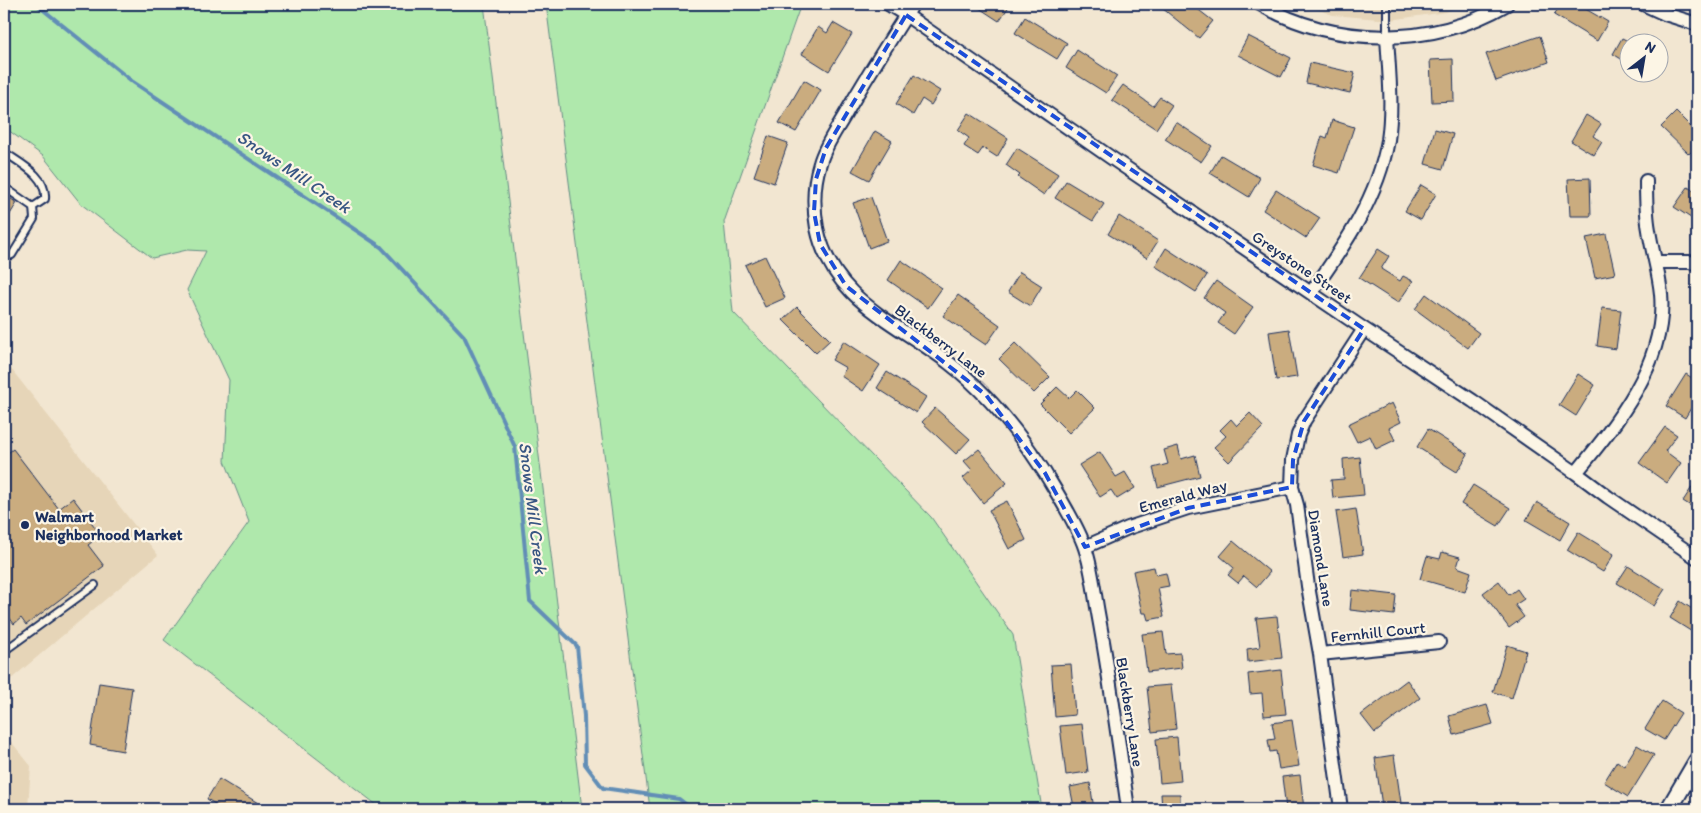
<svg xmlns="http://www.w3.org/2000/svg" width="1701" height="813" font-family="Itim,sans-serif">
  <rect width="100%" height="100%" fill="#f2e6d1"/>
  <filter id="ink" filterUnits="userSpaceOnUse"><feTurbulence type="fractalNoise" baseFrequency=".02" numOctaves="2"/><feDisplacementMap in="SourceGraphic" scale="10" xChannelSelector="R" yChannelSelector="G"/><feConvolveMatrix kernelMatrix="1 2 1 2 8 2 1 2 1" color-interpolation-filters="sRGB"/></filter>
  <g filter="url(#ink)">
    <path fill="#e6d5b8" d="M1302 4H1465L1446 12 1390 20 1333 15Z
      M4 360 158 555 4 685Z
      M4 733 31 766 28 807 25 809H4Z"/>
    <path fill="#afe8ac" stroke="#658c85" d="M4 4H484L582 809H382L164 640 249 522 225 461 229 380 187 290 206 251 187 250 152 258 81 204 43 156 4 127Z
      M546 4H801L724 222 733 312 931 517 1013 635 1042 809H650Z"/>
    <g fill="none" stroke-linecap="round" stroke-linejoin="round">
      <path stroke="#628eb6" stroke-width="4" d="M36 4 133 82 381 247 464 336 515 447 530 601 577 646 584 716 585 764 603 788 679 799 692 809"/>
    </g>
    <path fill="#caac7f" stroke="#1b2f5e" d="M973 4H1009L1010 5 999 21Z
      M1165 4H1191L1213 21 1199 38 1162 8Z
      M1561 4H1577L1608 22 1597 41 1554 15Z
      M1025 17 1067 43 1057 59 1015 33Z
      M833 23 852 34 829 71 802 54 818 27 827 33Z
      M1248 36 1291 58 1281 77 1238 55Z
      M1540 36 1549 62 1496 81 1486 54Z
      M1622 38 1630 42H1628V63L1613 54Z
      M1077 50 1117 76 1106 93 1066 68Z
      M1453 59 1454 101 1432 102 1430 60Z
      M1310 63 1355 73 1350 93 1306 83Z
      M914 75 940 91 931 105 922 99 913 115 896 104Z
      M804 80 821 90 796 132 779 123Z
      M1123 85 1153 106 1160 97 1172 105 1156 129 1112 100Z
      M1676 112 1697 133V146L1689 154 1661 127Z
      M969 113 1008 138 997 157 983 148 978 155 964 146 969 138 958 130Z
      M1586 115 1601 124 1593 136 1602 142 1594 155 1571 141Z
      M1332 120 1354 127 1339 173 1313 165 1322 136 1327 138Z
      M1176 122 1212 146 1201 162 1165 139Z
      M1435 129 1453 134 1443 169 1425 164Z
      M875 131 892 141 869 180 852 171Z
      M768 136 788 143 774 183 754 176Z
      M1017 148 1058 174 1044 195 1018 177 1020 175 1006 165Z
      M1221 155 1260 178 1249 197 1210 173Z
      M1590 178 1591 216H1570L1568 179Z
      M1066 181 1104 204 1093 221 1055 198Z
      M1421 185 1436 194 1421 220 1405 211Z
      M1688 187 1697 193V222L1674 207Z
      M1276 190 1320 218 1306 238 1263 210Z
      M4 194 17 203 4 224Z
      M871 197 887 241 869 248 853 203Z
      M1119 216 1158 241 1147 258 1108 234Z
      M1606 234 1615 274 1595 278 1586 238Z
      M1166 248 1207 275 1196 292 1155 266Z
      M1378 249 1389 256 1381 269 1400 281 1403 276 1413 281 1398 303 1359 278Z
      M765 256 785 298 765 307 745 265Z
      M901 260 942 288 928 308 888 280Z
      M1020 272 1042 286 1030 306 1008 292Z
      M1216 281 1253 307 1234 334 1218 323 1225 313 1204 298Z
      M1426 294 1479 333 1468 348 1415 309Z
      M958 295 1000 325 986 345 943 316Z
      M797 307 830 340 816 353 783 320Z
      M1602 308 1621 310 1616 349 1597 346Z
      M1289 329 1297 377 1276 380 1269 332Z
      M844 341 880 365 863 391 841 376 846 368 832 360Z
      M1015 343 1050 377 1034 393 999 359Z
      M887 372 926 397 916 413 877 388Z
      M1578 374 1595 385 1576 416 1559 405Z
      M1686 374 1697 381V398L1685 418 1666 406Z
      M1057 387 1069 398 1077 390 1095 408 1069 433 1040 404Z
      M1392 403 1401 422 1389 428 1395 440 1376 449 1370 436 1357 442 1348 424Z
      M935 408 970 439 956 454 922 422Z
      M1250 413 1263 427 1229 462 1214 447 1226 436 1220 430 1231 419 1237 426Z
      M1665 427 1677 435 1665 451 1681 463 1667 483 1639 463Z
      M1428 429 1468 454 1457 472 1417 447Z
      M1178 446 1181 459 1195 455 1200 476 1158 487 1153 468 1168 464 1164 450Z
      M13 449 59 509 73 498 101 535 88 545 104 566 26 625 21 618 14 624 4 610V456Z
      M979 449 1007 483 983 503 963 478 972 470 964 461Z
      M1100 452 1116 477 1125 472 1135 488 1117 499 1111 490 1100 497 1079 465Z
      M1360 457 1364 495 1333 498 1331 480 1344 479 1343 459Z
      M1696 481 1697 482V510L1683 501Z
      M1473 485 1510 508 1498 526 1461 504Z
      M1007 501 1026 540 1009 549 989 510Z
      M1537 502 1570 522 1560 540 1526 520Z
      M1356 509 1363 554 1343 557 1336 512Z
      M1578 532 1614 554 1603 572 1567 550Z
      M1233 541 1270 572 1257 587 1244 576 1238 583 1228 575 1234 568 1220 556Z
      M1442 552 1460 557 1457 567 1471 572 1465 592 1420 579 1427 556 1440 559Z
      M1628 566 1665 589 1654 606 1617 583Z
      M1154 567 1156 575 1166 573 1169 586 1158 588 1164 617 1148 620 1146 613H1142L1133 571Z
      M1499 581 1509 595 1517 589 1524 599 1515 605 1524 617 1509 628 1483 593Z
      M1352 590 1396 595 1394 615 1350 610Z
      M1680 601 1697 612V635L1670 618Z
      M1277 616 1282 658 1248 662 1247 649 1260 647 1256 618Z
      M1163 632 1166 654 1180 653 1182 668 1147 672 1142 634Z
      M1507 645 1526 651 1512 698 1493 692Z
      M1071 664 1075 715 1055 717 1051 665Z
      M1281 670 1286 714 1264 716 1262 693 1250 694 1248 674Z
      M1407 680 1420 698 1375 733 1361 715Z
      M99 683 132 688 123 751 90 745Z
      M1171 685 1176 729 1152 732 1147 687Z
      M1662 701 1681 713 1664 740 1645 729Z
      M1487 705 1493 724 1454 735 1449 716Z
      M1292 720 1299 766 1279 769 1276 751 1270 752 1268 740 1275 739 1272 723Z
      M1082 724 1088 772 1066 775 1060 726Z
      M1177 737 1181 781 1160 783 1156 739Z
      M1637 745 1654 755 1628 797 1604 782 1617 761 1624 766Z
      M1394 755 1401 803 1382 806 1375 758Z
      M1300 775 1304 809H1286L1282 777Z
      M219 779 263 806 261 809H223L207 799Z
      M1090 783 1094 809H1066V808L1074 807 1070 787Z
      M1161 794H1180V805L1190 804V809H1162Z"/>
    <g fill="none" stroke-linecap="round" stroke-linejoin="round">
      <g stroke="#1b2f5e" stroke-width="10">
        <path id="service" d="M1387 4V37
          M4 152C21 164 47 176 45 199L33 207
          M4 187 33 207 34 219 12 255 4 258
          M4 651 95 585"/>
      </g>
      <g stroke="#1b2f5e" stroke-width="16">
        <path id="minor" d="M888 4 906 15 1110 157 1364 329 1473 401 1576 473 1608 497 1697 558
          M913 4C890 40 867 76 846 113 837 129 825 145 820 163 813 185 813 206 817 228 832 300 896 322 949 363 988 393 1018 431 1045 473 1057 493 1078 526 1085 548 1092 568 1094 591 1098 613 1110 678 1119 744 1128 809
          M1260 4C1334 47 1432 48 1507 4
          M1643 4 1665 14 1697 24
          M1656 262H1690L1697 264
          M1311 293C1344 246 1378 198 1388 140 1393 106 1389 71 1387 37
          M1576 473C1617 423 1667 362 1661 294 1659 272 1652 252 1649 230 1646 214 1646 197 1646 181
          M1085 547 1128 528 1188 508 1292 487
          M1320 654 1439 642
          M1341 809 1320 654 1308 586 1297 505 1292 487 1293 460 1298 435 1304 421 1364 329"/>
      </g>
      <g stroke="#1b2f5e" stroke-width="20">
        <path id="secondary" d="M1669 809 1697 761"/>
      </g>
      <use href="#service" stroke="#fcf5e5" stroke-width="6"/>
      <use href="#minor" stroke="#fcf5e5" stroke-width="12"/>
      <use href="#secondary" stroke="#fcf5e5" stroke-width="16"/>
    </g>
  </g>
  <path fill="none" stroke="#1d4ed8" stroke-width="4" stroke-dasharray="10 6" stroke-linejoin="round" d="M906 15 1364 329 1304 421 1293 460 1292 487 1188 508 1085 547 1045 473 986 395 846 286 820 244 814 212 816 179 826 148Z"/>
  <circle fill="#1b2f5e" stroke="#fcf5e5" stroke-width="2" cx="25" cy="525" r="5"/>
  <g text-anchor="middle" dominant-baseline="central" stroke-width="4.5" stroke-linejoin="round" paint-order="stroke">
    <g font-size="16" fill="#1b2f5e" stroke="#fcf5e5">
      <text transform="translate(1302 267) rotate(34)">Greystone Street</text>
      <text transform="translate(941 341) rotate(37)">Blackberry Lane</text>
      <text transform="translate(1183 496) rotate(-15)">Emerald Way</text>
      <text transform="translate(1321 558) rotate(81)">Diamond Lane</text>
      <text transform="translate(1378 632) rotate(-6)">Fernhill Court</text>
      <text transform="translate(1130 712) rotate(81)">Blackberry Lane</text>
    </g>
    <g font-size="16" font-weight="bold" fill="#1b2f5e" stroke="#fcf5e5" text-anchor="start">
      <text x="35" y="516">Walmart<tspan x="35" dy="18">Neighborhood Market</tspan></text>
    </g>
    <g font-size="18" font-style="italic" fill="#385683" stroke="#fcf5e5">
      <text transform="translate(294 172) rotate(34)">Snows Mill Creek</text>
      <text transform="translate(533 508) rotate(83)">Snows Mill Creek</text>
    </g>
  </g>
  <rect width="1701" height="813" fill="none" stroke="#fcf5e5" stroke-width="20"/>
  <rect x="10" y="10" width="1681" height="793" fill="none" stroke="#1b2f5e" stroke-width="2" filter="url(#ink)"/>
  <g transform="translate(1644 58) rotate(31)"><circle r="24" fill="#fcf5e5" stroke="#a2a6af"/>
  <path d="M0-4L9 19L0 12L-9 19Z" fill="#1b2f5e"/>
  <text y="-8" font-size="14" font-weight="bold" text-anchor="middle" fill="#1b2f5e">N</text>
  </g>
</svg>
